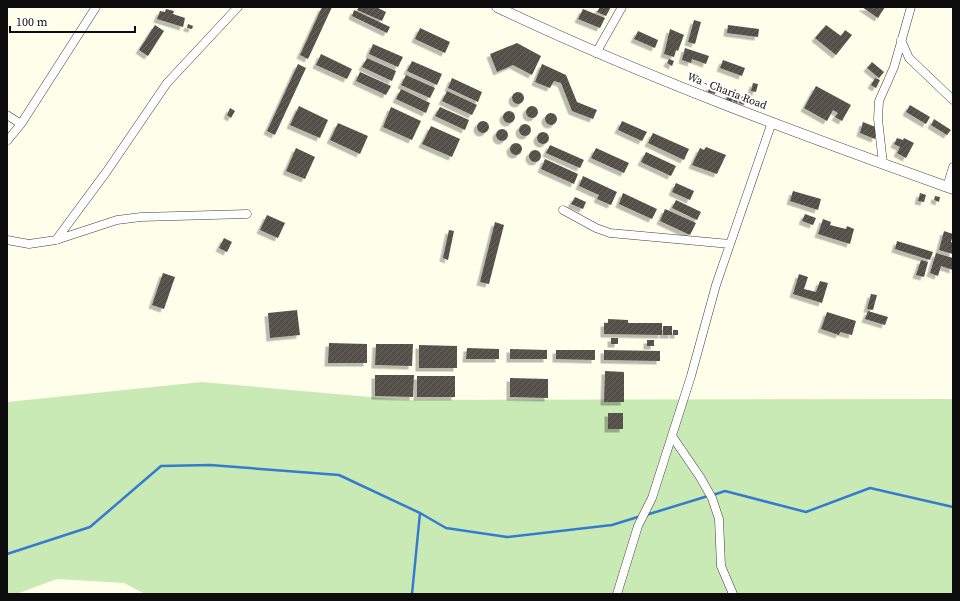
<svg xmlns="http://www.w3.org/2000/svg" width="960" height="601" font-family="'Source Serif 4',serif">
  <defs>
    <pattern id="building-hatch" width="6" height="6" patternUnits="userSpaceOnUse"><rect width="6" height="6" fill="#554f48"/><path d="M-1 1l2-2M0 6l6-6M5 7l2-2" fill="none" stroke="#68645e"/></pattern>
    <filter id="shadow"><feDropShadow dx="-3.5" dy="3.5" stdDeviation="0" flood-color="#0004"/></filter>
  </defs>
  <rect width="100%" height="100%" fill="#fffeeb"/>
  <path fill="#c9eab5" d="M202 382 403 400 953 399V594H145L124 583 57 579 16 594H7V402Z"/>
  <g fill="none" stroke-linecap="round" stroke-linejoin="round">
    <path stroke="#357ccf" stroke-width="2.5" d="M713 495 725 491 806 512 870 488 953 507
      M646 515 708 496
      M7 554 90 527 161 466 210 465 339 475 420 513 446 528 507 537 612 525 641 516
      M412 594 420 513"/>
  </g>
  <path fill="url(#building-hatch)" filter="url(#shadow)" d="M322 7H332L308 59 300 55Z
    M359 7H376L386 12 382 21 357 10Z
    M600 7H611L606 16 597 12Z
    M862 7H885L878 18Z
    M166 9 174 11 173 14 185 18 183 27 157 19 160 11 165 12Z
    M583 9 605 18 600 28 578 19Z
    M354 10 390 27 387 33 352 16Z
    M694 20 701 22 695 44 688 42Z
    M188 24 193 26 192 29 187 28Z
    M155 25 164 31 148 56 139 50Z
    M728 25 759 29 758 37 727 33Z
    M826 25 841 36 845 30 852 35 836 55 815 38Z
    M420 28 450 42 445 53 415 39Z
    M670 29 684 35 678 51 676 50 674 57 664 54Z
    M638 31 658 40 655 48 634 39Z
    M517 43 541 56 532 75 513 65 497 72 490 54Z
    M373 44 403 57 398 67 369 54Z
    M685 48 709 56 706 64 692 59 691 63 682 60Z
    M321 54 352 69 347 79 316 65Z
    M367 58 396 71 392 81 362 67Z
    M669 59 674 61 672 66 667 63Z
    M723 60 745 68 742 76 720 68Z
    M412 61 442 74 437 85 407 71Z
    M872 62 884 72 879 78 867 68Z
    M298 64 306 68 275 135 267 131Z
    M542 64 566 75 577 102 597 110 593 119 572 111 561 83 554 81 550 88 535 82Z
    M360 72 391 86 386 95 356 81Z
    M406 75 435 88 430 98 401 85Z
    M452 78 482 92 478 102 448 88Z
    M875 78 880 80 876 88 871 85Z
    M753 83 758 84 756 92 751 91Z
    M710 86 717 89 715 94 708 92Z
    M816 86 851 105 842 121 835 117 838 113 833 110 827 121 804 108Z
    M401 89 430 103 426 113 396 99Z
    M447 91 477 105 472 115 442 101Z
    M730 92 735 95 731 102 726 100Z
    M512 98a6 6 0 1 1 12 0a6 6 0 1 1-12 0Z
    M736 94 740 96 737 103 733 101Z
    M742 96 747 98 744 105 739 103Z
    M910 105 930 117 926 124 906 112Z
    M299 106 328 120 320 138 290 125Z
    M526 112a6 6 0 1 1 12 0a6 6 0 1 1-12 0Z
    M391 107 421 121 412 140 383 127Z
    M440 107 469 120 465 130 435 116Z
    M230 108 235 111 231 118 227 115Z
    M503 117a6 6 0 1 1 12 0a6 6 0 1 1-12 0Z
    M545 119a6 6 0 1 1 12 0a6 6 0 1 1-12 0Z
    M934 119 951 130 947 135 931 125Z
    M622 121 647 132 642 141 618 130Z
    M477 127a6 6 0 1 1 12 0a6 6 0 1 1-12 0Z
    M863 122 878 128 875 139 860 133Z
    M338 123 368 136 360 154 330 140Z
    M519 130a6 6 0 1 1 12 0a6 6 0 1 1-12 0Z
    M431 126 460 139 452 157 422 144Z
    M496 135a6 6 0 1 1 12 0a6 6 0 1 1-12 0Z
    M537 138a6 6 0 1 1 12 0a6 6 0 1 1-12 0Z
    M653 133 689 149 684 160 648 143Z
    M897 138 903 140 904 138 914 143 906 158 897 153 900 147 894 144Z
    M510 149a6 6 0 1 1 12 0a6 6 0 1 1-12 0Z
    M550 145 584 160 580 168 546 153Z
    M706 147 726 155 717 174 692 165 700 148 704 150Z
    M296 148 315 157 305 179 286 171Z
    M596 148 629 163 624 173 591 158Z
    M529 156a6 6 0 1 1 12 0a6 6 0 1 1-12 0Z
    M646 152 676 166 671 176 641 162Z
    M545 159 578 174 574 184 541 169Z
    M583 176 617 192 611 205 597 199 599 195 579 186Z
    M676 183 694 191 690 200 672 192Z
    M793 191 821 199 818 210 790 201Z
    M623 193 657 209 652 219 619 204Z
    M920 193 926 195 924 202 918 201Z
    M935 196 940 197 939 202 934 200Z
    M575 197 586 202 583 209 571 204Z
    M676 200 701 212 697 220 672 208Z
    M665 209 696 223 690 235 660 221Z
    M805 214 816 218 813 225 802 221Z
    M267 215 285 223 278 238 260 230Z
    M823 219 831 222 830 225 846 229 847 226 854 229 850 244 818 234Z
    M495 222 504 225 489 284 480 282Z
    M449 230 454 231 448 260 443 258Z
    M944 231 953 234 951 242 953 243V254L939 250Z
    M224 238 232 242 227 252 219 248Z
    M897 241 933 252 930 260 895 249Z
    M936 253 953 258V270L941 266 938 276 930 273Z
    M921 260 928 262 924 277 916 275Z
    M163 273 175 277 164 309 152 305Z
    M799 274 808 277 804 289 816 292 820 281 828 283 822 303 793 294Z
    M871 294 877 295 873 310 867 309Z
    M297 310 300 335 270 338 268 313Z
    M868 311 888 317 885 325 865 319Z
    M827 312 856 321 852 335 840 332 839 335 821 329Z
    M608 319 628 320V323H662V335L604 334V323H608Z
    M663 326H672V335H663Z
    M673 330H678V335H673Z
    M611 338H618V344H611Z
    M647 340H654V346H647Z
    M329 343 367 344V363H328Z
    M376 344H413L412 366 375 365Z
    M419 345 457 346V368H419Z
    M467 348 499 349V359H466Z
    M510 349 547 350V359H510Z
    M556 350H595V360L556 359Z
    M604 350 660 351V361L604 360Z
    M605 371 624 372V402H604Z
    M375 375H414L413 397 375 396Z
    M417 376H455V397H417Z
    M510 378 548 379V398L510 397Z
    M608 413H623V429H608Z"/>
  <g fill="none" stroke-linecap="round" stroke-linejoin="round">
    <g stroke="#3f3f3f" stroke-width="9">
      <path id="minor" d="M901 40 909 58 953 100
        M596 53 622 7
        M7 115 21 124
        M7 141 21 124 96 7
        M883 164 878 119 879 101 894 67 911 7
        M947 187 953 167
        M563 210 596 228 610 233 730 244
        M7 240 29 244 56 240 117 220 141 217 247 214
        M56 240 107 171 167 83 238 7
        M672 436 700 477 712 498 719 519 721 566 733 594
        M617 594 638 526 652 498 691 376 716 285 772 122"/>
    </g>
    <g stroke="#3f3f3f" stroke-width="11">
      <path id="tertiary" d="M497 7C644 77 799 134 953 189"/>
    </g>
    <use href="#minor" stroke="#fff" stroke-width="8"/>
    <use href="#tertiary" stroke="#fff" stroke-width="10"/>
  </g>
  <g text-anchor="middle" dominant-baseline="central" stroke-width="4" stroke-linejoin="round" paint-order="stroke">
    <g font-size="11" fill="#0c0c0c" stroke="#fff">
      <text transform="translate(727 91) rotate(21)">Wa - Charia Road</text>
    </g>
  </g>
  <rect width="960" height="601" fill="none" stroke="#0c0c0c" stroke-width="16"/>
  <path d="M10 26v6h125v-6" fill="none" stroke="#0c0c0c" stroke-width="2"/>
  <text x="16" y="26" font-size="12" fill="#0c0c0c" stroke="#ffffff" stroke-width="3" paint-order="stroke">100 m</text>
</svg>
